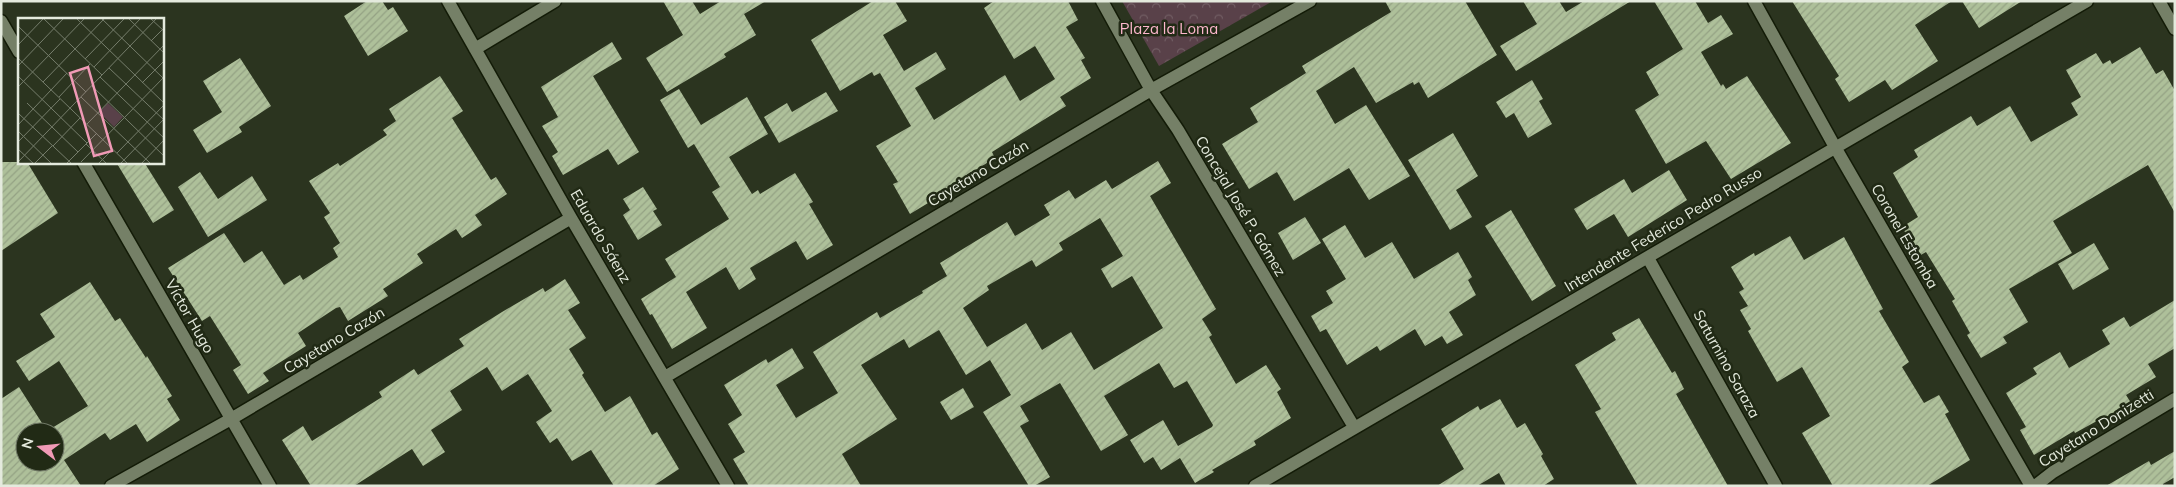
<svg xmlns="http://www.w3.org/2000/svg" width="2176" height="487" font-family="Mulish,sans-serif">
  <defs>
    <pattern id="park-crowns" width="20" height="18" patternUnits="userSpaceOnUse" patternTransform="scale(1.25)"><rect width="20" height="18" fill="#594149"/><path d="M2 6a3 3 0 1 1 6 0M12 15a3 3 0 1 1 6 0" fill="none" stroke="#715d63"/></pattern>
    <pattern id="building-hatch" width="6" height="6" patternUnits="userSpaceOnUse" patternTransform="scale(1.25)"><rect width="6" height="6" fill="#aec09a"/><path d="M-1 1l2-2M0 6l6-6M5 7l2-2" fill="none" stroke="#94a284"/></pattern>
  </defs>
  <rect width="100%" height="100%" fill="#2b341f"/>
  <path fill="url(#park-crowns)" d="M1122 1H1273L1159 66Z"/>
  <path fill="url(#building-hatch)" fill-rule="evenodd" d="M367 1H382L388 10 393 7 408 31 368 56 344 16Z
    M663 1H692L700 14 721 1H766L744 14 756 35 724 54 726 57 667 92 646 58 683 35Z
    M873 1H895L907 21 883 35 904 71 936 52 946 69 915 88 934 120 1005 75 1020 101 1055 79 1035 46 1014 59 984 8 994 1H1068L1078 20 1066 27 1085 58 1081 60 1091 78 1060 97 1066 106 992 152 995 158 969 174 971 177 910 214 893 184 898 182 876 146 911 126 880 73 874 76 872 72 840 91 811 40Z
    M1385 1H1465L1497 55 1428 98 1419 82 1414 85 1413 82 1376 103 1354 67 1316 91 1335 124 1366 105 1410 176 1369 200 1349 168 1294 201 1277 172 1249 189 1222 144 1258 122 1250 108 1306 73 1302 66 1391 12Z
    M1523 1H1559L1566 12 1584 1H1631L1516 71 1500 46 1537 24Z
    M1654 1H1695L1708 23 1721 15 1733 34 1701 52 1721 86 1723 84 1726 89 1747 76 1791 143 1731 179 1706 141 1666 164 1635 110 1659 95 1646 72 1683 49Z
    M1792 1H1952L1915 25 1938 61 1892 90 1885 80 1849 102 1835 79 1839 76Z
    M1962 1H2022L1979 28Z
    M612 42 622 59 593 76 639 152 618 165 608 149 563 175 552 156 558 152 542 126 558 117 541 87Z
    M2140 47 2156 74 2163 70 2175 91V213L2148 165 2053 221 2072 253 2009 289 2028 322 2003 337 2007 343 1981 358 1967 335 1970 333 1952 301 1955 299 1926 252 1919 256 1902 227 1918 217 1893 173 1918 157 1914 150 1971 116 1977 126 2010 106 2031 142 2078 115 2071 103 2081 97 2066 70 2096 53 2103 64 2110 60 2112 64Z
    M240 58 271 106 239 127 242 132 207 153 193 130 222 112 203 81Z
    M440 76 463 111 452 118 491 180 496 177 507 194 475 215 482 225 462 238 456 229 417 254 423 263 383 289 388 296 348 321 340 307 336 308 298 333 306 346 263 373 269 381 248 394 233 370 241 365 210 316 202 321 168 268 224 233 244 263 262 251 284 285 300 275 303 280 338 257 333 248 340 243 324 217 330 213 309 181 338 163 340 166 387 135 383 130 396 121 389 109Z
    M1532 80 1543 99 1539 101 1552 124 1528 138 1514 113 1506 118 1496 102Z
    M679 89 701 125 747 97 768 134 729 157 752 194 758 190 760 194 795 173 813 202 809 204 833 245 807 260 796 241 750 268 756 279 739 290 726 267 686 292 707 328 672 349 652 314 650 315 641 299 676 277 665 259 729 219 712 192 720 187 694 144 688 148 660 100Z
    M826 92 838 111 779 143 764 117 787 103 792 112Z
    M1453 133 1478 176 1456 190 1472 217 1450 230 1408 160Z
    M1158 161 1171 183 1150 196 1216 309 1202 319 1212 335 1209 337 1236 384 1266 365 1281 389 1277 392 1291 418 1254 441 1256 445 1212 470 1214 472 1195 483 1180 458 1161 470 1153 457 1144 463 1130 440 1163 420 1178 446 1212 427 1213 425 1187 381 1174 388 1159 363 1104 396 1128 435 1101 451 1060 383 1020 406 1029 421 1020 426 1050 477 1034 486H1029L983 412 1011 395 990 360 966 375 939 330 909 348 904 339 861 365 897 419 842 454 861 486H749L733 459 745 452 728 424 742 415 724 385 766 359 768 363 792 348 804 368 776 385 796 418 838 393 813 352 877 312 880 318 923 293 922 291 947 276 940 263 1007 222 1015 236 1050 215 1044 205 1069 190 1075 199 1106 180 1112 189ZM1100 218 1123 256 1101 269 1112 288 1132 276 1163 328 1094 370 1071 332 1042 350 1026 323 987 347 963 308 989 290 987 286 1032 260 1036 267 1063 250 1059 243Z
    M1 162H27L58 213 1 251Z
    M116 162H144L174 210 153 223Z
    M1669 170 1687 200 1628 237 1614 214 1587 230 1574 209 1624 179 1632 193Z
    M200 172 218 199 252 176 267 200 208 237 178 187Z
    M643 187 657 209 653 211 662 225 638 240 623 215 630 210 623 199Z
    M1511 210 1556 286 1532 301 1485 226Z
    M1305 217 1321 243 1293 260 1278 233Z
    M1345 225 1365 258 1392 242 1414 279 1458 252 1472 277 1468 280 1476 295 1449 312 1463 335 1447 344 1442 336 1425 346 1415 329 1380 351 1377 346 1347 365 1326 329 1320 332 1311 316 1333 303 1326 291 1346 279 1322 239Z
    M1790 236 1804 260 1844 237 1883 309 1879 311 1909 362 1902 367 1924 403 1939 395 1949 412 1945 414 1970 460 1927 486H1833L1802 433 1830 416 1802 367 1777 382 1748 331 1751 329 1740 310 1748 306 1739 292 1744 289 1731 267 1754 253 1755 256Z
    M2094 243 2109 269 2073 290 2058 264Z
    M565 279 580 303 568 310 586 338 569 349 584 373 582 375 605 412 630 396 652 435 657 432 679 469 653 486H614L591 450 572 461 557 438 550 443 536 422 552 411 528 374 502 391 487 367 450 391 462 410 431 430 445 452 423 466 412 449 354 486H311L282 440 303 426 312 441 382 397 379 392 414 369 418 375 464 346 459 339 502 312 543 288 545 292Z
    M90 282 115 321 120 318 146 358 147 356 172 396 167 399 180 420 147 442 136 424 110 440 105 433 64 460 81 486H1V399L19 387 47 431 88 406 59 361 29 381 16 361 55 337 40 314ZM25 432H55V462H25Z
    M2175 300V348L2148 364 2156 377 2126 395 2133 406 2109 420 2106 416 2075 433 2074 431 2034 455 2020 430 2026 427 2006 393 2037 374 2033 368 2060 352 2069 368 2110 344 2102 330 2124 317 2130 327Z
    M1639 318 1672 373 1675 371 1684 389 1676 394 1728 486H1638L1595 412 1601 409 1575 365 1616 340 1612 333Z
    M963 388 974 407 951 420 940 402Z
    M1500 399 1517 428 1525 423 1543 454 1541 456 1554 479 1543 486H1506L1499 473 1477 486H1437L1464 469 1441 429 1478 406 1480 410Z
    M2175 451V477L2163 484V486H2106L2149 461 2151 465Z"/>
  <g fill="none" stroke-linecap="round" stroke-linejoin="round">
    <g stroke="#131b07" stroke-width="15">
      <path id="minor" d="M448 1 571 218 728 486
        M1102 1 1151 90 1178 130 1354 427
        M1754 1 1835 147 2031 486
        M2159 1 2175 29
        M1 21 19 52
        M475 49 555 1
        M83 162 270 486
        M1648 258 1776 486
        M665 377 1151 90 1310 1
        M111 486 231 419 571 218
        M1255 486 2087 1
        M2035 486 2053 472 2175 399"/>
    </g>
    <use href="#minor" stroke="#758067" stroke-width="12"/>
  </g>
  <g text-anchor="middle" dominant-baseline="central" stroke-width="5" stroke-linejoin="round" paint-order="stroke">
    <g font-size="15" fill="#fdb7cd" stroke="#212a15">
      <text x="1169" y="28">Plaza la Loma</text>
    </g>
    <g font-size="15" fill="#e4eadd" stroke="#212a15">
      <text transform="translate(978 173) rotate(-31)">Cayetano Cazón</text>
      <text transform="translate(1241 206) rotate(59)">Concejal José P. Gómez</text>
      <text transform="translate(1663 229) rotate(-31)">Intendente Federico Pedro Russo</text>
      <text transform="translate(601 236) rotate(60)">Eduardo Sáenz</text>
      <text transform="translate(1905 236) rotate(60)">Coronel Estomba</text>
      <text transform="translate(190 316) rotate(60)">Víctor Hugo</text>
      <text transform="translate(334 340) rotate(-31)">Cayetano Cazón</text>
      <text transform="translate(1727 364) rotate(61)">Saturnino Saraza</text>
      <text transform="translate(2096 428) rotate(-32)">Cayetano Donizetti</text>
    </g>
  </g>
  <g transform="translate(18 18)">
    <rect width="146" height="146" fill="#2b341f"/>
    <path d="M90 85 105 99 96 109 81 94Z" fill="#594149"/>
    <path fill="none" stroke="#757d6b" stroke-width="1" d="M25 0 84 57M58 0 147 86M83 0 146 61M110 0 147 36M132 0 147 14M0 8 68 74M133 23 147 9M0 27 25 1M0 40 110 146M67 41 107 0M0 48 46 0M76 49 123 0M91 50 147 103M0 58 69 125M82 59 147 121M25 64 87 0M124 65 147 42M74 68 147 139M0 69 67 0M41 79 72 46M63 79 133 146M9 85 60 134M0 95 54 146M69 106 147 26M0 107 49 55M0 113 34 146M0 124 42 81M68 126 89 146M35 128 62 100M0 131 16 146M99 135 147 86M0 144 139 0M63 144 147 58M16 146 34 128M48 146 79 115M80 146 95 131M102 146 147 100M123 146 147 121"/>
    <path fill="#f09ab6" fill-opacity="0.15" stroke="#f09ab6" stroke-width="2.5" d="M70 49 94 133 76 138 52 55Z"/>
    <rect width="146" height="146" fill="none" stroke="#e4eadd" stroke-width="2.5"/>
  </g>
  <rect width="2176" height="487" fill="none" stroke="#e4eadd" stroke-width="5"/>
  <g transform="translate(40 447) rotate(286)"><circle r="24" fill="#212a15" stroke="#6f7765"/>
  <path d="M0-4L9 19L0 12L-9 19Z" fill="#f09ab6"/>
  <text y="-8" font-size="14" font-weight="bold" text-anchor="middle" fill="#e4eadd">N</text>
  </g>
</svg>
